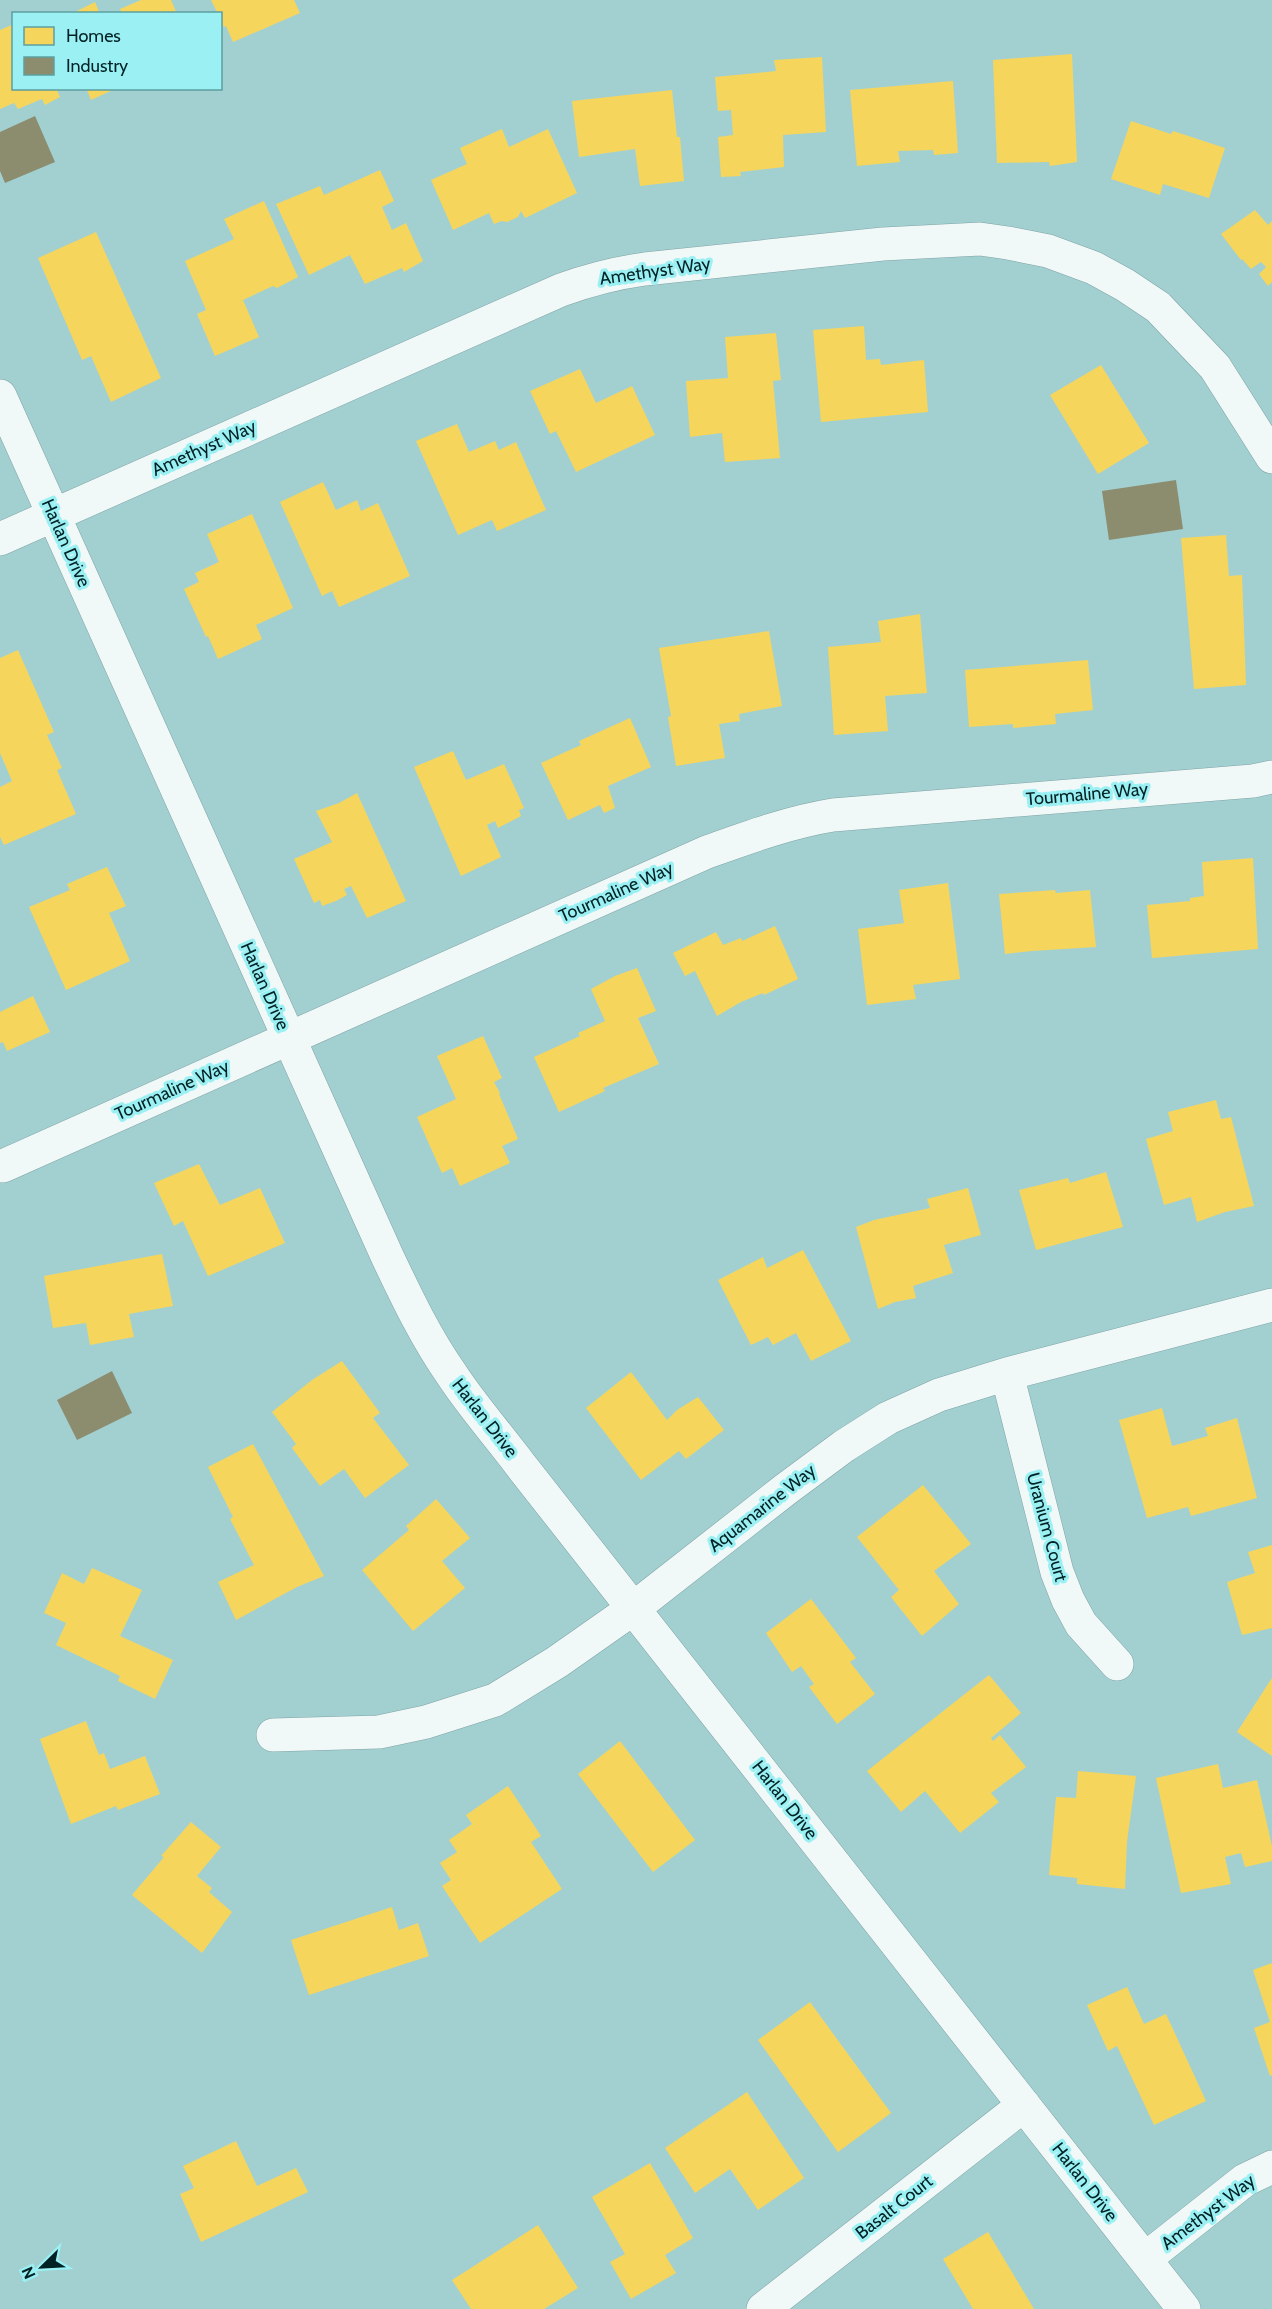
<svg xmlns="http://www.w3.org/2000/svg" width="1272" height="2309" font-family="Cabin,sans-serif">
  <rect width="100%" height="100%" fill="#a2d0d1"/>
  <path fill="#f6d55c" d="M141 0H171L177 14H122L120 9Z
    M211 0H294L300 13 233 42 226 26 224 27 220 20V14H218Z
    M95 2 100 14H71Z
    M14 24V88H56L60 97 45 105 42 99 18 109 14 103 0 109V30Z
    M1072 54 1077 162 1050 166 1049 162 997 163 993 60Z
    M822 57 826 132 783 135 784 167 740 172 741 176 721 177 718 137 733 135 731 110 718 111 715 77 776 71 774 60Z
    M953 81 958 153 934 155 933 150 898 151 900 162 857 166 850 90Z
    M86 88H117L91 100Z
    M672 90 677 137H680L684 181 640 186 635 149 579 157 572 101Z
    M1131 121 1171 134 1173 131 1225 148 1209 198 1163 184 1160 195 1111 179Z
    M502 129 509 147 548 129 577 193 525 218 521 211 518 217 507 222 502 221 494 224 489 213 453 230 431 180 467 164 460 148Z
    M380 170 394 201 382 207 392 230 406 223 423 261 404 272 402 268 365 284 350 255 309 275 276 204 320 186 324 195Z
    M264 201 298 277 277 288 273 286 243 300 259 337 215 356 197 314 206 310 185 261 234 239 224 219Z
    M1255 210 1268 225 1272 221V282L1268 286 1259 274 1266 267 1261 262 1251 269 1242 259 1241 260 1221 234Z
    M96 232 161 378 111 402 91 356 82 360 38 258Z
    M864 326 866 360 880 359 881 365 924 360 928 412 821 422 813 330Z
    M776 333 781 380 773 381 780 458 725 462 722 433 690 437 686 381 728 378 725 337Z
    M1101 365 1149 443 1098 474 1050 395Z
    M580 369 596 403 632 386 655 435 576 472 556 431 550 434 530 391Z
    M457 424 469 452 495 441 499 450 516 442 546 510 497 531 492 520 458 535 416 441Z
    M323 482 336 510 357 500 361 511 378 503 410 576 339 607 332 591 322 596 280 502Z
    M252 514 293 608 256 625 262 639 218 659 208 636 206 637 184 589 199 582 195 573 219 562 207 534Z
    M1226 535 1229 576 1242 575 1246 685 1194 689 1181 538Z
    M920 614 927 693 885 696 888 731 834 735 828 647 881 642 878 621Z
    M769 631 782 706 739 714 740 721 719 724 725 758 676 766 668 717 671 716 659 648Z
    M18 650 54 732 47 735 62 768 57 770 76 814 4 845 0 837V787L12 781 0 753V658Z
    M1088 660 1093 710 1055 714 1056 724 1013 728V724L969 727 965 670Z
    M630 718 651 767 608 786 615 808 604 813 600 805 568 820 541 763 581 745 579 741Z
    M453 751 466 780 504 764 524 808 519 810 521 816 498 828 495 821 487 825 501 857 461 876 414 767Z
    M357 793 406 901 367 918 351 886 344 889 347 895 336 901 322 906 320 900 314 903 294 859 332 842 316 811 339 803Z
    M1253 858 1258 949 1152 958 1147 905 1190 901V898L1204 896 1202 862Z
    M107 867 126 906 109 913 130 961 66 990 29 907 70 890 67 884Z
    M948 883 960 979 913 985 916 999 867 1005 858 929 904 923 899 890Z
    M1055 890 1056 893 1090 890 1096 947 1032 951 1005 954 999 894Z
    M775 926 798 979 764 995 763 993 741 1002 717 1016 695 971 685 976 673 953 716 932 723 945 741 938 742 941Z
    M637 968 656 1011 638 1018 659 1064 603 1088 605 1091 559 1112 534 1057 580 1036 578 1033 605 1021 591 989 615 976Z
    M33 996 50 1032 7 1051 3 1042 0 1043V1012Z
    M483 1036 502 1078 494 1082 500 1093 499 1094 518 1139 502 1146 510 1163 460 1186 452 1168 442 1173 417 1117 456 1099 437 1056Z
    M1216 1100 1221 1119 1231 1117 1254 1206 1225 1212 1197 1222 1191 1197 1164 1205 1146 1139 1173 1131 1168 1112Z
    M199 1164 220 1205 260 1188 285 1243 208 1276 183 1221 174 1226 154 1183Z
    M1106 1172 1123 1227 1036 1250 1019 1190 1068 1178 1070 1183Z
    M968 1188 981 1235 944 1245 953 1273 913 1286 916 1298 895 1302 878 1309 856 1227 874 1220 930 1208 927 1199Z
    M803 1250 851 1341 811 1361 796 1333 773 1345 768 1337 751 1345 718 1280 763 1257 767 1268Z
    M162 1254 173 1306 129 1314 134 1337 90 1345 86 1323 53 1328 44 1276Z
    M342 1361 380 1413 373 1418 409 1465 365 1498 344 1469 320 1486 292 1448 296 1444 272 1412 312 1380Z
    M631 1372 667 1420 677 1410 698 1397 724 1430 686 1459 679 1451 641 1480 586 1408Z
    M1162 1408 1172 1446 1208 1436 1205 1428 1237 1418 1257 1498 1191 1516 1188 1507 1147 1518 1119 1420Z
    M253 1444 324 1576 297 1587 236 1620 218 1582 254 1565 230 1519 233 1517 208 1467Z
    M923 1485 971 1544 934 1571 959 1604 922 1636 891 1597 899 1590 857 1537Z
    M436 1499 470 1538 442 1561 465 1588 413 1631 362 1570 409 1530 406 1526Z
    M1272 1545V1628L1242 1635 1227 1582 1255 1573 1248 1552Z
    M92 1568 142 1590 120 1636 173 1660 155 1699 118 1681 120 1676 56 1645 66 1623 44 1613 62 1573 84 1584Z
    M811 1599 856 1658 850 1662 875 1694 837 1724 809 1687 814 1684 801 1666 792 1672 766 1633Z
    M989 1675 1021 1713 991 1738 993 1741 1000 1735 1026 1767 991 1793 999 1802 960 1833 925 1791 901 1812 867 1771Z
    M1272 1678V1756L1237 1732Z
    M86 1721 99 1755 104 1753 110 1769 145 1756 160 1794 118 1810 116 1806 71 1824 40 1739Z
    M620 1741 695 1840 653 1872 578 1774Z
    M1218 1764 1223 1788 1257 1780 1272 1846V1861L1245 1867 1241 1853 1225 1857 1231 1884 1181 1893 1156 1778Z
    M1078 1771 1136 1776 1127 1842 1125 1889 1077 1884V1878L1049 1875 1056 1797 1076 1798Z
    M508 1786 541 1836 531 1842 562 1889 480 1943 442 1886 451 1880 440 1863 457 1852 449 1840 472 1824 466 1815Z
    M191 1822 221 1847 197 1876 212 1888 209 1892 232 1912 202 1953 132 1895 164 1857 161 1856Z
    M392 1907 399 1930 418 1923 429 1956 309 1995 291 1940Z
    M1272 1963V2075L1270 2076 1254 2028 1270 2022 1253 1970Z
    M1127 1987 1144 2024 1166 2014 1206 2101 1154 2125 1117 2046 1108 2051 1087 2005Z
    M810 2002 891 2113 838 2152 758 2040Z
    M747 2092 804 2178 758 2210 730 2169 695 2193 665 2148Z
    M236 2141 257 2186 296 2168 308 2192 201 2242 180 2194 194 2188 183 2166Z
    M650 2163 693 2238 665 2255 676 2273 631 2299 610 2262 625 2254 592 2197Z
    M538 2225 578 2288 544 2309H471L452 2280Z
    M988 2232 1034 2309H973L943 2259Z"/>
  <path fill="#8c8c6e" d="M35 116 55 162 5 183 0 171V132Z
    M1176 480 1183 529 1109 540 1102 491Z
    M112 1371 132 1413 77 1440 57 1400Z"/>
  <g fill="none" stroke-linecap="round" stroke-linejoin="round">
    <g stroke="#7ea3a4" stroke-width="34">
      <path id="street" d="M0 396 388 1258C407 1298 426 1338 452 1375 473 1407 499 1436 522 1467L1184 2309
        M0 539 561 290C589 280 616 273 645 269L883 244 980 239 1008 243 1048 251 1094 268 1125 285 1158 307 1215 367 1272 457
        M3 1166 707 852C749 837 790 822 833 815L1253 781 1272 777
        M1007 1374 1057 1572 1068 1600 1081 1624 1117 1664
        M273 1735 379 1732 426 1722 495 1700 557 1662 634 1608 786 1489 844 1446 888 1418 939 1395 1007 1374 1272 1305
        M1145 2259 1245 2180 1272 2167
        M763 2309 1024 2105"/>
    </g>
    <use href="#street" stroke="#f1f8f8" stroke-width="33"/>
  </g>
  <g text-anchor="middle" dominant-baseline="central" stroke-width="6" stroke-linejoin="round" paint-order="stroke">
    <g font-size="18" fill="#002224" stroke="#9bf0f3">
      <text transform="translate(655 271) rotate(-8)">Amethyst Way</text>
      <text transform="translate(204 448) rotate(-24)">Amethyst Way</text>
      <text transform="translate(66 543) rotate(66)">Harlan Drive</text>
      <text transform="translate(1087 794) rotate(-5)">Tourmaline Way</text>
      <text transform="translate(616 892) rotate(-24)">Tourmaline Way</text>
      <text transform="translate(265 986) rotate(66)">Harlan Drive</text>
      <text transform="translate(172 1090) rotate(-24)">Tourmaline Way</text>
      <text transform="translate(485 1418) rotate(52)">Harlan Drive</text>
      <text transform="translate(762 1508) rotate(-38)">Aquamarine Way</text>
      <text transform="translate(1047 1527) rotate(75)">Uranium Court</text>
      <text transform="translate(785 1800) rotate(52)">Harlan Drive</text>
      <text transform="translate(1085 2182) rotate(52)">Harlan Drive</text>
      <text transform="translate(894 2207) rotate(-38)">Basalt Court</text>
      <text transform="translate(1208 2212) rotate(-37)">Amethyst Way</text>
    </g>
  </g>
  <rect x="12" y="12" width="210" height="78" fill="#9bf0f3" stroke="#5d9ea0" stroke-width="1.5"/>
  <rect x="24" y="27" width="30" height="18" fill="#f6d55c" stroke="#5d9ea0" stroke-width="1.5"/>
  <text x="66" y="42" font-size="18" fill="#002224">Homes</text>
  <rect x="24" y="57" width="30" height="18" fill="#8c8c6e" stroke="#5d9ea0" stroke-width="1.5"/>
  <text x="66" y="72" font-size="18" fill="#002224">Industry</text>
  <g transform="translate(42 2267) rotate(246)" stroke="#9bf0f3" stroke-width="4.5" paint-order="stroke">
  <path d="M0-4.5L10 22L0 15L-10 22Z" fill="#002224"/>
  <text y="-9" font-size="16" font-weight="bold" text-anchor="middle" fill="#002224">N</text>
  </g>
</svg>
